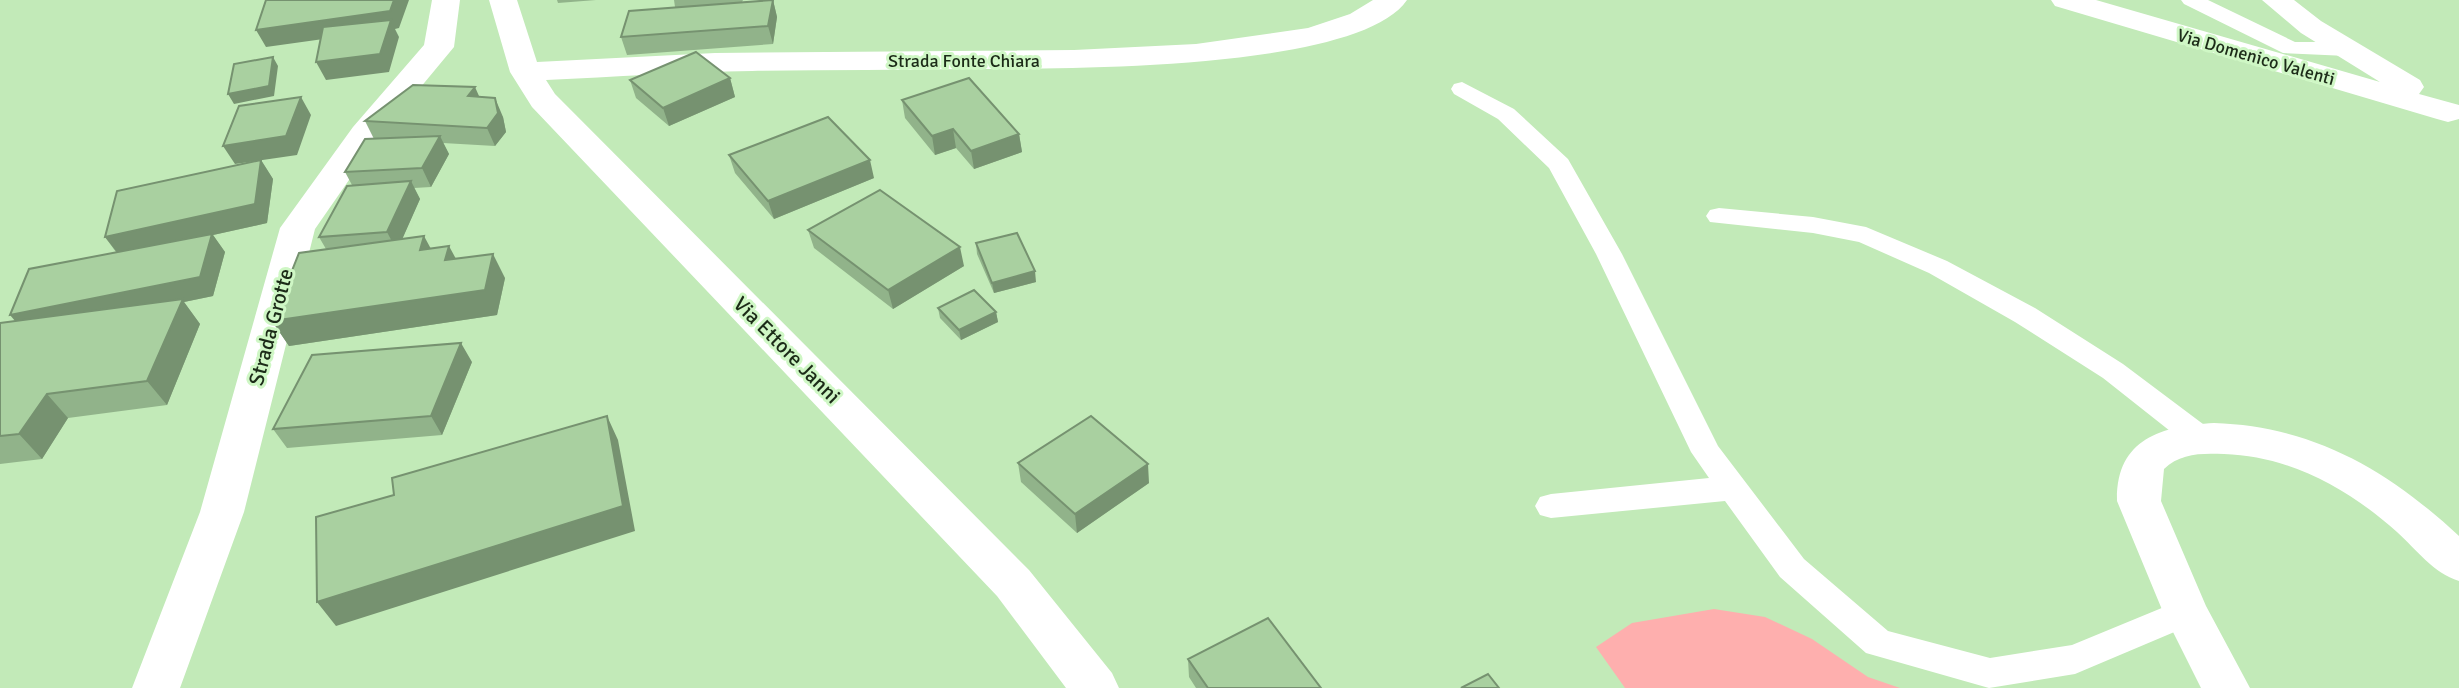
<svg xmlns="http://www.w3.org/2000/svg" width="2459" height="688" font-family="Signika,sans-serif">
  <rect width="100%" height="100%" fill="#c2eab8"/>
  <path fill="#feafae" d="M1714 609 1765 617 1812 639 1868 677 1900 688H1625L1596 647 1632 623Z"/>
  <g fill="none" stroke-linecap="round" stroke-linejoin="round">
    <path fill="#fff" fill-rule="evenodd" d="M2181 0H2208L2295 42H2347L2355 44 2358 49 2355 54 2347 56 2283 53 2184 4Z
      M1462 82 1514 109 1568 159 1622 254 1718 446 1804 559 1888 631 1990 658 2072 645 2186 598 2198 602 2203 612 2198 622 2075 674 1989 688 1866 653 1780 577 1725 501 1551 518 1540 515 1535 506 1540 497 1551 494 1709 478 1691 452 1596 254 1549 168 1498 119 1454 94 1451 89 1454 84Z
      M1719 208 1813 217 1866 227 1947 261 2035 308 2123 364 2211 430 2215 438 2211 446 2200 449 2189 446 2103 378 2015 322 1929 273 1859 242 1813 233 1710 222 1706 216 1710 210Z"/>
    <path fill="#fff" fill-rule="evenodd" d="M432 0H460L454 47 376 141 315 229 244 512 180 688H132L200 512 280 228 353 127 424 45Z
      M489 0H517L537 62 715 53 1074 50 1196 44 1308 28 1350 14 1373 0H1407C1358 72 1056 68 970 69 897 70 825 70 752 71 683 72 615 77 546 80L555 94 1029 570 1112 673 1119 688H1066L997 596 532 107 510 72Z
      M2051 0H2096L2380 82 2301 33 2262 0H2294L2321 21 2420 80 2424 87 2419 94 2459 105V119L2448 122 2437 119 2055 6Z
      M2214 423C2313 426 2388 470 2459 536V581C2433 573 2417 550 2397 532 2349 489 2290 456 2224 454 2202 453 2180 453 2164 469L2161 501 2206 606 2250 688H2201L2163 612 2117 501C2116 439 2161 426 2214 423Z"/>
  </g>
  <path fill="#91b38a" d="M557 0H596L558 3Z
    M674 0H743L742 2 773 0 777 17 773 44 627 55 621 37 675 7Z
    M730 78 735 97 669 126 636 98 630 80Z
    M480 97 503 117 506 132 495 146 443 143 449 154 431 187 414 188 420 199 402 239 431 248 505 278 497 315 289 346 272 321 326 249 319 237 352 185 345 172 374 139 365 121Z
    M902 100 1019 134 1022 152 974 169 956 148 935 155 905 118Z
    M729 155 874 178 774 219 735 173Z
    M261 160 273 179 267 223 213 235 225 252 213 296 184 302 200 324 167 405 68 418 42 459 0 464V323L15 321 116 252 105 237Z
    M808 230 964 266 893 309 814 248Z
    M976 243 1036 282 994 293 977 254Z
    M938 308 996 312 998 322 961 340 940 318Z
    M472 362 442 435 287 448 273 429Z
    M1018 463 1149 483 1077 533 1021 482Z
    M1188 659 1321 688H1196L1189 677Z"/>
  <path fill="#769270" d="M394 0H409L399 28 395 29 399 37 389 72 326 80 316 62 388 30 266 47 256 30Z
    M773 0 777 17 773 44 768 26Z
    M273 57 278 66 274 96 234 104 228 94Z
    M730 78 735 97 669 126 663 108Z
    M475 87 483 105 468 96Z
    M301 97 311 115 297 155 235 164 223 146Z
    M495 98 503 117 506 132 495 146 487 128Z
    M953 129 956 148 935 155 932 136Z
    M1019 134 1022 152 974 169 971 151Z
    M440 136 449 154 431 187 422 168Z
    M261 160 273 179 267 223 213 235 225 252 213 296 184 302 200 324 167 405 147 381 26 334 10 315 119 255 105 237Z
    M870 160 874 178 774 219 768 201Z
    M411 181 420 199 397 251 387 232Z
    M424 236 437 260 420 250Z
    M449 246 462 270 445 260Z
    M960 247 964 266 893 309 888 290Z
    M493 254 505 278 497 315 289 346 272 321Z
    M1035 271 1036 282 994 293 992 283Z
    M996 312 998 322 961 340 959 330Z
    M461 343 472 362 442 435 431 416Z
    M47 394 68 418 42 459 19 434Z
    M607 416 618 440 635 531 336 626 317 602Z
    M1148 464 1149 483 1077 533 1075 514Z"/>
  <path fill="#a9d0a0" stroke="#769270" stroke-width="2" d="M266 0H394L390 11 256 30Z
    M773 0 768 26 621 37 629 11Z
    M391 20 380 54 316 62 323 27Z
    M696 52 730 78 663 108 630 80Z
    M273 57 269 86 228 94 234 64Z
    M969 78 1019 134 971 151 953 129 932 136 902 100Z
    M413 85 475 87 468 96 495 98 498 113 487 128 365 121Z
    M301 97 286 136 223 146 239 106Z
    M828 117 870 160 768 201 729 155Z
    M440 136 422 168 345 172 365 139Z
    M261 160 255 204 105 237 117 191Z
    M411 181 387 232 319 237 347 186Z
    M880 190 960 247 888 290 808 230Z
    M1017 233 1035 271 992 283 976 243Z
    M212 234 200 277 10 315 29 269Z
    M424 236 420 250 449 246 445 260 493 254 485 290 272 321 299 253Z
    M974 290 996 312 959 330 938 308Z
    M183 299 147 381 47 394 19 434 0 436V323Z
    M461 343 431 416 273 429 312 355Z
    M607 416 623 506 317 602 316 517 394 495 392 478Z
    M1091 416 1148 464 1075 514 1018 463Z
    M1268 618 1321 688H1208L1188 659Z
    M1488 674 1499 688H1461Z"/>
  <g text-anchor="middle" dominant-baseline="central" stroke-width="6" stroke-linejoin="round" paint-order="stroke">
    <g font-size="18" fill="#1c2b18" stroke="#cff7c5">
      <text transform="translate(2256 57) rotate(16)">Via Domenico Valenti</text>
      <text x="964" y="61">Strada Fonte Chiara</text>
    </g>
    <g font-size="21" fill="#1c2b18" stroke="#cff7c5">
      <text transform="translate(271 327) rotate(-75)">Strada Grotte</text>
      <text transform="translate(787 350) rotate(45)">Via Ettore Janni</text>
    </g>
  </g>
</svg>
